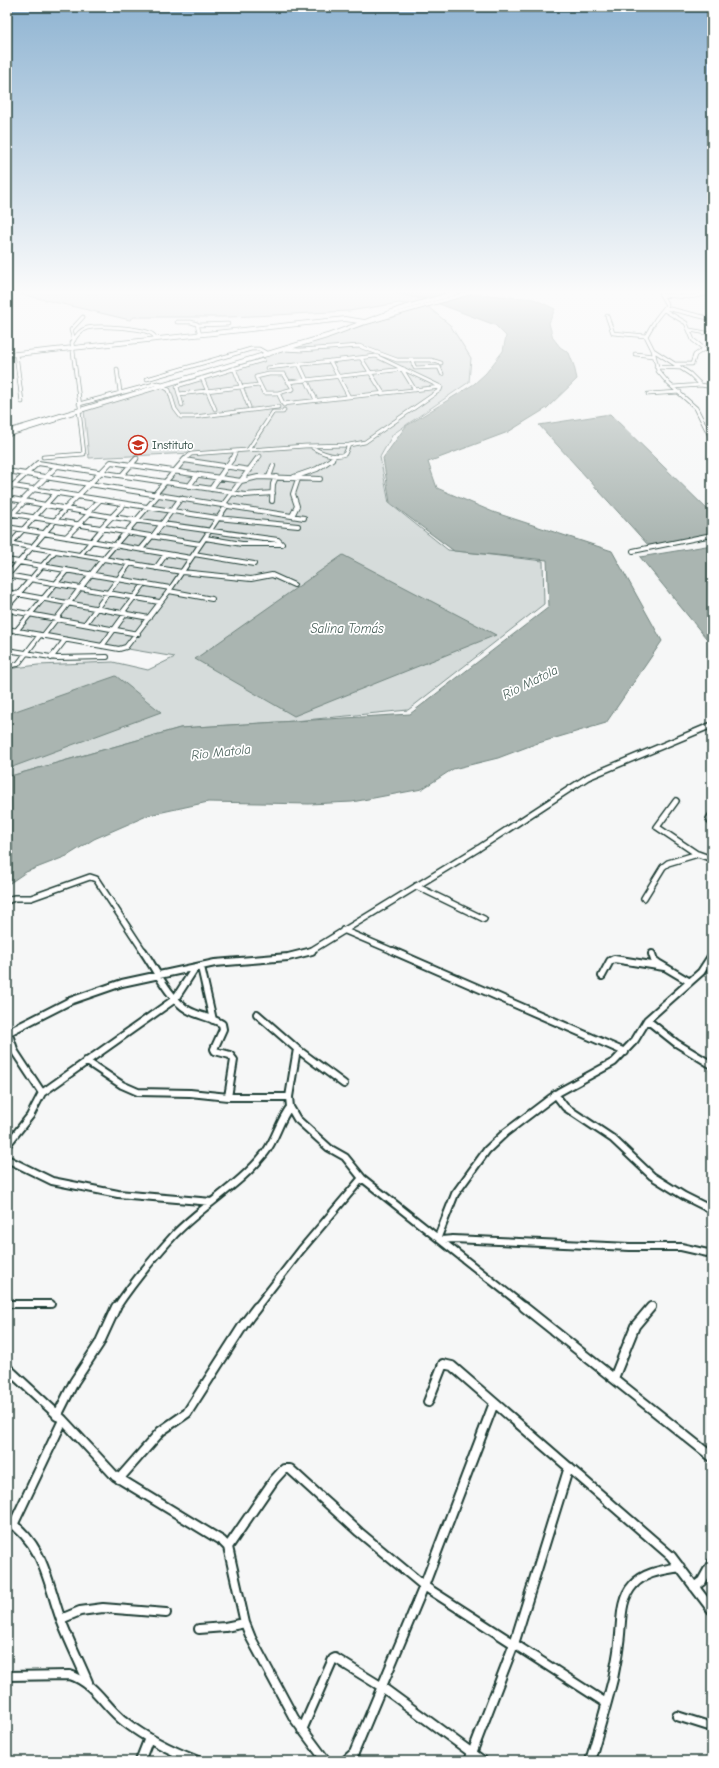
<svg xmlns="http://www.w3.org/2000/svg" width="719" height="1768" font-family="'Comic Neue',sans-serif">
  <rect width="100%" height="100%" fill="#f6f7f7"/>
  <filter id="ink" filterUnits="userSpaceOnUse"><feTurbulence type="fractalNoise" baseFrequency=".025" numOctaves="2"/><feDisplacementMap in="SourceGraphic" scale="8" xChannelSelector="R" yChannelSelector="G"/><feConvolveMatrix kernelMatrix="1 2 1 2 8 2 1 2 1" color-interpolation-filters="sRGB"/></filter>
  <g filter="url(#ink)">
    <path fill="#d6dcdb" stroke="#7a8c88" d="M16 293H393L428 300 410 305 399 303 349 311 275 315 229 317H134L130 320Z
      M427 306 450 325 471 358 469 382 393 434 380 457 389 503 448 550 543 561 544 604 408 710 295 721 180 728 7 777V669L38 665 113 662 148 670 175 657 17 630 66 570 43 565 55 552 107 559 192 453 89 458 84 410Z"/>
    <path fill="#aab5b1" stroke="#72857f" d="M393 293H467L534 299 555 309 549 323 553 338 560 347 569 353 574 366 577 379 547 408 508 432 428 462 437 488 493 512 612 551 662 641 606 723 535 744 498 758 453 769 422 789 352 802 309 804 208 802 149 815 94 839 67 856 26 872 7 885V777L180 728 410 714 549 607 547 560 454 551 390 503 383 458 406 426 474 384 486 373 503 351 506 336 495 325 426 299Z
      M610 414 712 514V534L649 546 539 425Z
      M712 545V637L706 638 640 557Z
      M343 555 496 635 294 716 195 659Z
      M116 676 161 712 7 769V714Z"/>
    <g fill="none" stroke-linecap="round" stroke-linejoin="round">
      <g stroke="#1f3d34" stroke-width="4.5">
        <path id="minor-far4" d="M660 293 667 305 656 319 646 336 653 350 658 371 669 384 696 408 712 440
          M661 295 689 297 709 294
          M666 308 712 319
          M664 310 686 323 693 340 712 355
          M607 316 613 333 646 336
          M177 322H191L197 324 200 335
          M365 323 469 293
          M198 325 228 324
          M690 330 712 334
          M74 340 71 330 83 317
          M283 349 301 350 359 346 397 360H431L441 363
          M653 350 690 374 701 385
          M16 354 22 402
          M635 354 654 356
          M361 358 383 393
          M330 361 349 397
          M412 361 415 368 439 367 442 374
          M299 364 316 400
          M676 364H692L695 355 704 349
          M656 367 680 368
          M234 368 249 407
          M267 368 376 356 441 387
          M117 369 120 392
          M402 369 415 390
          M269 374H284L293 389 278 393H264L256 377Z
          M202 378 215 409
          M147 379 251 349H259L268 354
          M288 382 404 369
          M673 387 701 385 712 387
          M278 393 284 405
          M179 394 259 385
          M648 394 680 392
          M79 404 158 383 169 390 175 409 181 417H194L278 407
          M283 404 441 387
          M182 405 177 387 180 385 263 360
          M80 407 72 343C75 337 80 330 87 328 99 325 143 328 152 334 154 335 155 337 156 339
          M7 435 55 420
          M313 448C322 453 335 458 345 454L349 445
          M248 450 273 412H283L284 410
          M43 457 84 454 79 410
          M135 460 137 458
          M184 460H186
          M184 460 191 454 305 446 349 445 365 442 440 390 441 387
          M232 460 236 451
          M257 460 260 456
          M330 460 336 455"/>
      </g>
      <g stroke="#1f3d34" stroke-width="6">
        <path id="minor-far3" d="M184 460 250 470
          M7 471 304 518
          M122 475 136 459
          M269 477 273 466
          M294 477 317 469 332 459
          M7 485 217 518 298 526
          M189 486 198 474
          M211 489 232 459
          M7 491 38 463 232 492
          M231 493 245 495 273 493
          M155 494 185 459
          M7 498 112 517 278 540 282 544H242L205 538
          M22 501 57 466
          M272 501 273 484 276 477
          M223 505 257 459
          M88 512 100 500
          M7 513 200 544
          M292 516 297 506 293 494 298 479
          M7 519 25 501
          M7 527 191 558
          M101 528 124 504
          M153 536 181 498
          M66 537 90 513
          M7 543 182 572 251 579 272 575 294 585
          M11 543 56 493
          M141 549 152 536
          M633 551 712 535
          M194 554 254 564
          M80 555 103 528
          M7 560 170 588
          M156 568 166 554
          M7 575 159 602
          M7 576 66 508 111 462 241 481 258 477 320 479
          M169 591 212 599
          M7 592 149 618
          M7 607 55 551
          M7 610 138 634
          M122 613 145 583
          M85 624 130 563
          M7 629 119 649 126 647 169 591 227 505
          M16 631 67 570
          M43 636 103 559 158 495
          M102 646 126 613
          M7 650 57 658 107 657
          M51 658 65 640
          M7 666 18 664 40 635"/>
      </g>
      <g stroke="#1f3d34" stroke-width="8">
        <path id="minor-far2" d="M676 801 657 827 697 854
          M712 814 709 819 712 824
          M416 886 484 919
          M644 898 663 867 668 863 698 854 712 859
          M7 901 14 898H31L90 877 96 879 144 952
          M343 930 395 952
          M309 952 479 848 588 777 712 725"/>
      </g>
      <g stroke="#1f3d34" stroke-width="10">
        <path id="minor-far1" d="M143 951C155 968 169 999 188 1010 198 1016 211 1017 222 1024L223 1029 214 1049 215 1051 230 1055 234 1060 228 1097
          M393 951 625 1052
          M652 954 654 960 658 963 690 982
          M201 967 213 1020
          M602 976 610 961 614 959 664 967
          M257 1014 297 1049 289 1097 290 1107 297 1119 329 1148 345 1157 362 1178 526 1308
          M647 1020 676 1043 712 1065
          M8 1032 15 1052 42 1093
          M7 1033 70 1001 122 983 215 963 288 957 312 951
          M297 1049 344 1084
          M86 1061 122 1085 138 1092 190 1093 228 1097H289
          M555 1094 565 1107 613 1139 652 1176 684 1196 712 1210
          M7 1145 30 1116 42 1093 175 999 195 968
          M7 1159 52 1181 118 1194 212 1202
          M438 1237 455 1194 487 1150 505 1133 559 1092 614 1062 635 1040 647 1020 701 972 712 955
          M441 1240 453 1239 630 1247H681L712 1254
          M7 1304H51
          M116 1308C132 1284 155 1256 175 1234 203 1205 240 1185 265 1153 276 1139 279 1121 290 1107
          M256 1308 301 1250 362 1178
          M650 1308 652 1306"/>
      </g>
      <g stroke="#1f3d34" stroke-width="12">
        <path id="minor" d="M524 1307 712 1457
          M7 1368 63 1420 115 1476 222 1541 228 1547 245 1623 251 1638 294 1718 326 1761
          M614 1378 635 1326 651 1307
          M428 1402 443 1364 452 1366 671 1556 712 1610
          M57 1416 74 1382 99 1344 116 1307
          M119 1479 161 1431 187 1413 244 1324 257 1307
          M7 1520C44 1544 47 1581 61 1620 69 1641 79 1661 88 1682
          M14 1523 63 1420
          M228 1547 274 1480 284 1469H290L359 1532 424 1586 606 1703
          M694 1587 702 1581 712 1563
          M61 1619 80 1611 103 1608 166 1613
          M199 1629 225 1627 245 1623
          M7 1676 70 1675C95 1683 105 1707 125 1722 147 1739 172 1751 198 1761
          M677 1716 712 1727
          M302 1730 333 1659 335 1658 382 1687 483 1761
          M140 1761 149 1738
          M345 1761 354 1753
          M353 1761 354 1753 424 1586 494 1403
          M469 1761 514 1644 569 1467
          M590 1761C598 1734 606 1707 613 1679 615 1667 618 1655 619 1643 622 1624 619 1600 633 1585 644 1572 664 1570 680 1567"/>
      </g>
      <g stroke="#1f3d34" stroke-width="5.5">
        <path id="major" d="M7 355 345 319 365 322
          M7 432 327 336 397 310 455 293"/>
      </g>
      <use href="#minor-far4" stroke="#fff" stroke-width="3"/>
      <use href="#minor-far3" stroke="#fff" stroke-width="4"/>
      <use href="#minor-far2" stroke="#fff" stroke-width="5"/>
      <use href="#minor-far1" stroke="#fff" stroke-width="6"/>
      <use href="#minor" stroke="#fff" stroke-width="8"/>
      <use href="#major" stroke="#fff" stroke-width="4"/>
    </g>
  </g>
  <linearGradient id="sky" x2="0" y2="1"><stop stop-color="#8fb4d2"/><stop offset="0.54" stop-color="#fbfbfb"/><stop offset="1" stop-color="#fbfbfb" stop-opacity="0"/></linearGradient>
  <rect width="719" height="541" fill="url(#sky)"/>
  <defs>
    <g id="school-ring" transform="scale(1)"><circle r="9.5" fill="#fff" stroke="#c8321e" stroke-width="1.5"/><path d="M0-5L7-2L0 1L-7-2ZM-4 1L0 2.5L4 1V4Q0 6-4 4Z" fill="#c8321e"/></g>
  </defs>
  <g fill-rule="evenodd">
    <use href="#school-ring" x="138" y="445"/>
  </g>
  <g text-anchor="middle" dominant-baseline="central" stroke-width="3.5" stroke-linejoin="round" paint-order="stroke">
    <g font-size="12" fill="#1f3d34" stroke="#fff" text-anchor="start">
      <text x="152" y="445">Instituto</text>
    </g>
    <g font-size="13" font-style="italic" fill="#49615a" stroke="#fff">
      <text x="347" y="628">Salina Tomás</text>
      <text transform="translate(530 682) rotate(-26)">Rio Matola</text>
      <text transform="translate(221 752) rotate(-6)">Rio Matola</text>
    </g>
  </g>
  <rect width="719" height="1768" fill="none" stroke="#fff" stroke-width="24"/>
  <rect x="12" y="12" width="695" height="1744" fill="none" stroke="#1f3d34" stroke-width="1.5" filter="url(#ink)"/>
</svg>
